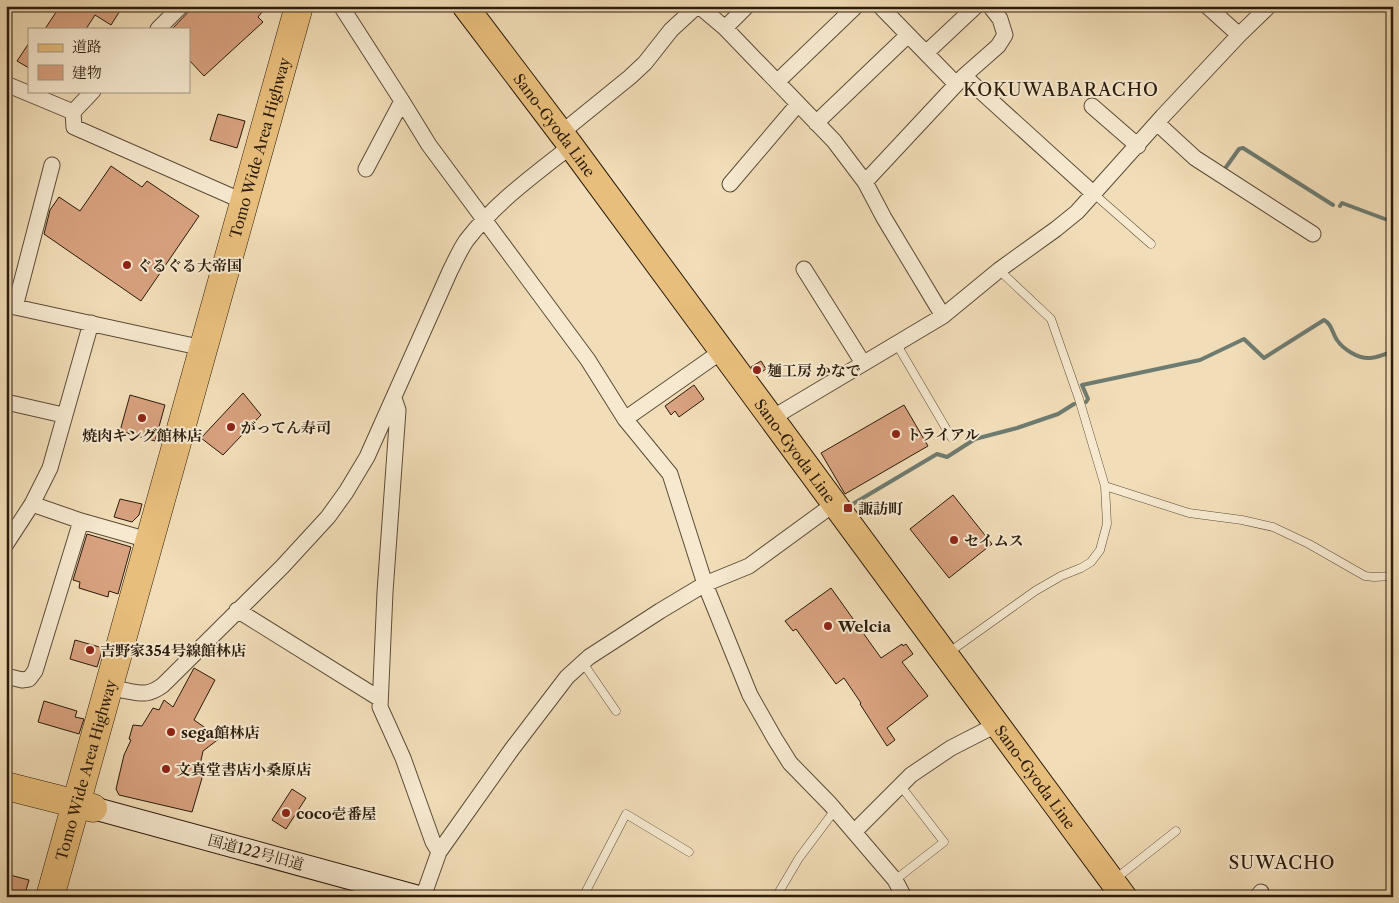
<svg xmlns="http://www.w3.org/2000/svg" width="1399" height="903" font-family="'Libre Caslon Text','Noto Serif JP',serif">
  <rect width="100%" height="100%" fill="#f1ddb7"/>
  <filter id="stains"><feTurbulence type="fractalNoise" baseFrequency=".004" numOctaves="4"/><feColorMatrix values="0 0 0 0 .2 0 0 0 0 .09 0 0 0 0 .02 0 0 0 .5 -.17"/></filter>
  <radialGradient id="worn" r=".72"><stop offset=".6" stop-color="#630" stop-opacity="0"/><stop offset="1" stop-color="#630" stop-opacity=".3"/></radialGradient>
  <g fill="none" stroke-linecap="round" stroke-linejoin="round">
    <path stroke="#6e7b70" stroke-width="4" d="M1224 170 1239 149 1243 148 1333 205
      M1340 206 1342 203 1393 222
      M1086 402 1088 399 1082 385 1200 360 1244 339 1264 358 1324 320C1332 324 1332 333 1337 340 1343 349 1358 359 1370 358 1377 358 1386 353 1393 352
      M851 505 937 454 947 457 975 439 1017 428 1058 414 1074 404"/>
  </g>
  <path fill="#d8a17f" stroke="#2a1b0c" d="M60 6H123L111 25 95 15 86 29H45Z
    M194 6H267L258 17 263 22 204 76 189 60V29H172Z
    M29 43V68L17 61Z
    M218 114 245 121 237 148 210 140Z
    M111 166 142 187 147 181 199 216 141 301 44 234 50 210 59 197 80 211Z
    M761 361 766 369 757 375 751 367Z
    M694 385 704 399 679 417 675 411 671 415 665 406Z
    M243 393 261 415 223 455 201 438Z
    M130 395 165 405 155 441 120 431Z
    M904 405 928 446 845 494 821 453Z
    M953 495 992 544 949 578 910 529Z
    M120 499 142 504 139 515 132 522 114 517Z
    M87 534 131 547 118 594 109 591 108 597 79 588 80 582 73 580Z
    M831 588 881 658 902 644 903 646 906 644 913 654 902 662 928 696 887 728 895 740 887 746 860 704 861 703 844 678 836 684 796 629 793 631 785 621Z
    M75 640 103 648 97 667 70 659Z
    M194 668 215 680 194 720 220 738 203 751 200 765 205 768 192 812 119 795 116 789 124 755 131 740 129 739 133 725 142 726 153 708 159 710 164 700 173 707Z
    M44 701 77 711 75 717 84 719 79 734 38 722Z
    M292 789 306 798 286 829 272 820Z
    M6 874 29 880 24 897H6Z"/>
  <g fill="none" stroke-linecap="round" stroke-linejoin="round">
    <g stroke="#5c4c37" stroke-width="9">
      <path id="lane" d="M1094 194 1151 244
        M896 343 951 437
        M1105 486 1189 513 1242 520 1273 527 1309 544 1365 576 1374 577 1393 576
        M948 653 1035 591 1061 576 1081 568 1091 562 1100 550 1107 524 1105 486 1079 399 1051 319 999 270
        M583 663 616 711
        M895 880 944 842 900 785
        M1114 880 1176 831
        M583 897 626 814 689 852
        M776 897 799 858 835 810"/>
    </g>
    <g stroke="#5c4c37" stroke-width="17">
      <path id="street" d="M341 6 402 101 429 145 588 360 625 419 670 474 705 584 750 695 775 739 790 763 830 804 895 880 904 897
        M699 6 725 28 834 141 865 182 884 218 943 316
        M880 6 956 84
        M1207 6 1239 35
        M725 28 747 6
        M158 29 181 6
        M926 53 976 6
        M964 76 1094 194
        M777 82 856 6
        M6 84 73 112
        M93 91 73 112 74 127 231 196 244 200
        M1092 106 1138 146
        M816 123 908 35
        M1157 123 1195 158 1313 234
        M561 133 630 77 645 63 671 30 697 6
        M366 169 402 101
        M865 182 964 76 998 46 1005 35 1000 19 990 6
        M730 184 798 104
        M804 269 863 363
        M6 305 203 348
        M15 307 52 165
        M394 398 398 410 385 592 380 707 403 758 433 842 439 852
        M6 402 63 415
        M772 418 943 316 999 270 1056 229 1077 212 1163 116 1239 35 1269 6
        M625 419 722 351
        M32 504 81 521 155 542
        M6 544 32 504 50 468 91 323
        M237 610 380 699
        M6 676 22 680 29 679 35 671 81 521
        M122 690C140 693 147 697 163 685L282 567 328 517 346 492 367 457 450 271C455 261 460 250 466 241 495 203 534 175 571 146
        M854 832 911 775 951 748 998 724
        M423 897 439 852 512 749 567 677 589 657 660 611 705 584 749 566 834 504
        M1257 897 1261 892"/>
    </g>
    <g stroke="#2a1b0c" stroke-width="24">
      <path id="secondary" d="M93 808 419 897"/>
    </g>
    <g stroke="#2a1b0c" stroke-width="27">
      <g id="primary">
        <path id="s1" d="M465 6 571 146 1124 897"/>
      </g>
    </g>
    <g stroke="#2a1b0c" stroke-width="29">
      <g id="highway">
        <path d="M6 786 93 808"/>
        <path id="s2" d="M50 897 299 6"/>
      </g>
    </g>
    <use href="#lane" stroke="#f6e9d0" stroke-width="8"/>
    <use href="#street" stroke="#f6e9d0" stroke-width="15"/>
    <use href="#secondary" stroke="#f6e9d0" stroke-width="22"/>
    <use href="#primary" stroke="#e8be7c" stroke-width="25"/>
    <use href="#highway" stroke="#e8be7c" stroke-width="28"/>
  </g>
  <g fill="#8f2418" stroke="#f6e9d0" stroke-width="2">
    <circle cx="127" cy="265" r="5"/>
    <circle cx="757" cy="370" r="5"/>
    <circle cx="142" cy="418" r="5"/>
    <circle cx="231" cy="427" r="5"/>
    <circle cx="896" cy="434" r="5"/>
    <rect x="843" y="503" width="10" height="10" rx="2.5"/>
    <circle cx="954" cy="540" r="5"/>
    <circle cx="828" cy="626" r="5"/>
    <circle cx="90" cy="650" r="5"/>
    <circle cx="171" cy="732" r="5"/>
    <circle cx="166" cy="769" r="5"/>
    <circle cx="286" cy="813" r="5"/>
  </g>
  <g text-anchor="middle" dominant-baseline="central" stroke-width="4" stroke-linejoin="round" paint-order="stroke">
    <g font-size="15" fill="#2a1b0c" stroke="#f6e9d0">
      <text stroke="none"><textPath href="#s1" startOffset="149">Sano-Gyoda Line</textPath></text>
      <text stroke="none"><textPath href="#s2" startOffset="778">Tomo Wide Area Highway</textPath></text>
      <text stroke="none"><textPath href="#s1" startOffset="554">Sano-Gyoda Line</textPath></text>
      <text stroke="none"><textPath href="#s2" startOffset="132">Tomo Wide Area Highway</textPath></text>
      <text stroke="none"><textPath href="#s1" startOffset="959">Sano-Gyoda Line</textPath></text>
      <text transform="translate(256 852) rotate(15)">国道122号旧道</text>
    </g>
    <g font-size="15" font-weight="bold" fill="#2a1b0c" stroke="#f6e9d0" text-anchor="start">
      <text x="137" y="265">ぐるぐる大帝国</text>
      <text x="767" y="370">麺工房 かなで</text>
      <text x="241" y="427">がってん寿司</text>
      <text x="906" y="434">トライアル</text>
      <text x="142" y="435" text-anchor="middle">焼肉キング館林店</text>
      <text x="858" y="508">諏訪町</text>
      <text x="964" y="540">セイムス</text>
      <text x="838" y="626">Welcia</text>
      <text x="100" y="650">吉野家354号線館林店</text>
      <text x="181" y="732">sega館林店</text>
      <text x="176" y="769">文真堂書店小桑原店</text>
      <text x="296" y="813">coco壱番屋</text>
    </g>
    <g font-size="18" letter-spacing="1" fill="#2a1b0c" stroke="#f6e9d0">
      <text x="1061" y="90">KOKUWABARACHO</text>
      <text x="1282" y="863">SUWACHO</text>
    </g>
  </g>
  <rect width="1399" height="903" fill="none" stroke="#f1ddb7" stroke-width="25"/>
  <rect x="8" y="8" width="1384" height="888" fill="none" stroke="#2a1b0c" stroke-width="2.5"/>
  <rect x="12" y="12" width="1374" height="878" fill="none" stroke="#2a1b0c"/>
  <rect x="28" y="28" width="162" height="65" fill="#f6e9d0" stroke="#a49782"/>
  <rect x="38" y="44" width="25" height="8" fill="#e8be7c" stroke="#a49782"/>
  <text x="72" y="52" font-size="15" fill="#2a1b0c">道路</text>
  <rect x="38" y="65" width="25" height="15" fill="#d8a17f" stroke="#a49782"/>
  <text x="72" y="78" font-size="15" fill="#2a1b0c">建物</text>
  <rect width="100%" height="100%" filter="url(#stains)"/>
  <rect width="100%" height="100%" fill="url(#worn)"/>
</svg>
